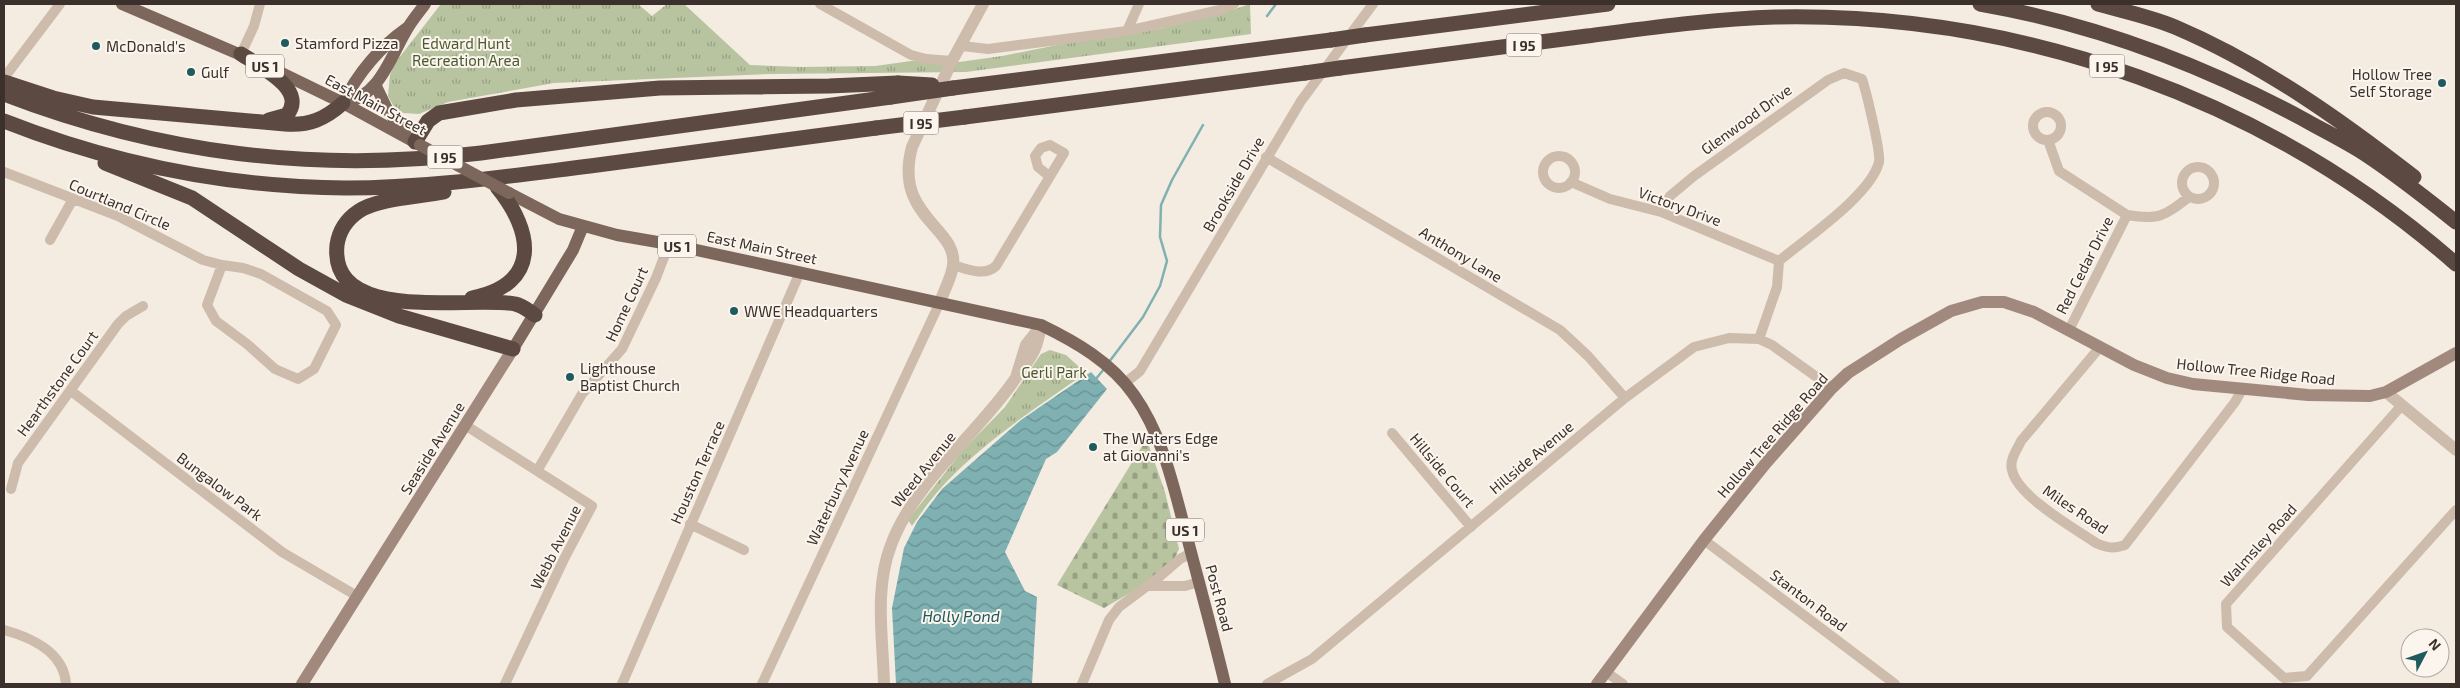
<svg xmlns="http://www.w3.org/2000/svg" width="2460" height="688" font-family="'Exo 2',sans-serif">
  <defs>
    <pattern id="cemetery-stones" width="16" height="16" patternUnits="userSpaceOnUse" patternTransform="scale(1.25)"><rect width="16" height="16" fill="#b8c4a0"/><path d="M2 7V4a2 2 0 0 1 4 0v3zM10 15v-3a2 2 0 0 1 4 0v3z" fill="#97a083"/></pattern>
    <pattern id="park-tufts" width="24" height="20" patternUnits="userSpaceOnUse" patternTransform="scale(1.25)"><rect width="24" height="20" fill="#b8c4a0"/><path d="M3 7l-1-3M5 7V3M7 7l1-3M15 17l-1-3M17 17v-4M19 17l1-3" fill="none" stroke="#97a083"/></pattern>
    <pattern id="water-waves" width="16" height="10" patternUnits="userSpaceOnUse" patternTransform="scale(1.25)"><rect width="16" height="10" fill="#7fb0b2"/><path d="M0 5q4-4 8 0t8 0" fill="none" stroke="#699091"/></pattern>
  </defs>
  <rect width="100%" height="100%" fill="#f4ebe1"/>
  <path fill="url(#cemetery-stones)" d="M1142 446H1149L1165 492 1179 549 1175 558 1151 581 1104 608 1057 585Z"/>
  <path fill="url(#park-tufts)" d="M441 4H638L652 16 667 4H684L750 65 801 67 875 66 911 61 959 62 1002 56 1117 33 1159 29 1235 9 1250 4 1251 34 966 72 769 74 554 83 448 102 419 114 403 113 394 107 388 96 390 75 395 63Z
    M1050 350 1066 355 1086 373C1037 407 980 444 940 489 930 500 921 513 912 526L908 520 962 451 1005 407 1041 354Z"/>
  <path fill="url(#water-waves)" d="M1091 372 1107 389 1057 452 1046 459 1005 552 1025 591 1037 597 1032 684H896L892 608 904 548 917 522 942 489 1021 420Z"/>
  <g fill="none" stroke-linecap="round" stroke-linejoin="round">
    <path stroke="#7fb0b2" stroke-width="2.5" d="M1267 16 1276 4
      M1109 362 1143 317 1160 286 1167 261 1160 237 1161 205 1172 180 1203 125
      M1095 380 1104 369"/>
    <path stroke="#cdbbac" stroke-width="10" d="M820 4 911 55 926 59 952 61
      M1127 31 1139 4
      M962 46 988 49 1127 31 1220 10 1234 4
      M241 54 254 26 260 4
      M4 78 60 4
      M2033 126a14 14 0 1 1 28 0a14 14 0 1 1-28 0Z
      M2048 140 2059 171 2127 215 2069 330
      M1543 172a16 16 0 1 1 32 0a16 16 0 1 1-32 0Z
      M1266 157 1560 330 1588 356 1625 398
      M2182 183a16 16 0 1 1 32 0a16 16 0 1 1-32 0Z
      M4 172 118 216 203 260 222 265
      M1571 182 1610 199 1661 212 1779 261
      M1661 212 1670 196 1694 176 1828 80 1844 73 1862 79C1866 91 1881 152 1879 162 1871 195 1805 239 1779 261L1777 287 1759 339
      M2127 215C2159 220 2163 217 2189 197
      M50 240 73 199
      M222 265 243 268 261 274 327 311 336 325 314 369 298 379 275 369 247 344 216 321 207 305Z
      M953 265C967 269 984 277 996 266L1064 153 1050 145 1041 148 1035 156 1038 167 1049 176
      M2100 347 2021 441C2017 450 2009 460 2012 470 2017 496 2074 528 2096 543 2107 548 2113 549 2125 545L2235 402 2243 388
      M1125 383 1140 371 1301 101 1373 4
      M71 391 282 552 357 596
      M2402 405 2226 604 2227 627 2284 678 2307 676 2456 510
      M465 425 592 506 563 561 505 684
      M1392 433 1471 527
      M537 471 582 394 622 349 656 278 669 244
      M11 489 18 463 118 324 126 316 143 306
      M690 524 744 550
      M1704 540 1895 684
      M1150 586H1185L1199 582
      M4 630C30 637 64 652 66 684
      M1606 672 1623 684
      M622 684 800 272
      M762 684 940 302
      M1082 684 1109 620 1119 607 1158 578 1180 559 1191 553
      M1267 684 1312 659 1625 398 1694 347 1729 338 1759 339 1772 345 1832 388"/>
    <path stroke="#cdbbac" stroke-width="12" d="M940 302C944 290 952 277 953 265 958 227 893 217 912 147L952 61 983 4
      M1017 374 1026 345 1041 326
      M2386 392 2456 450
      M884 684C883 639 874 589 891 545 914 483 975 436 1013 382 1029 358 1036 356 1041 325"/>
    <path stroke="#a18a7d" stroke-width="12" d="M302 684 513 349
      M1597 684 1704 540 1766 463 1832 388 1848 373 1901 339 1951 311 1982 302H2004L2034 312 2134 365 2167 378 2193 384 2308 395 2370 396 2386 392 2456 353"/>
    <path stroke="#7d675c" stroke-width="12" d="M122 4 248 58
      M271 68 343 103 420 145
      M375 84 387 109 406 135
      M343 103C381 97 391 54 409 26 414 18 420 11 425 4
      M343 103C358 73 380 47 407 28
      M509 193 559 219 617 235 669 244 1041 325C1076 342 1111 362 1134 395 1163 436 1173 485 1186 533 1199 583 1213 634 1225 684
      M513 349 573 250 583 226"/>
    <path stroke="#5c4a42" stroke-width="15" d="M1980 4C2094 24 2201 64 2303 119 2324 131 2345 141 2365 154 2397 175 2427 199 2456 222
      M2098 4C2123 11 2151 17 2175 27 2262 64 2341 120 2414 177
      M1365 35 1608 4
      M241 54C259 66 308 89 287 115L269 120
      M1340 68C1422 58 1504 47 1587 36 1649 28 1712 19 1775 17 2024 12 2269 100 2456 264
      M4 82 53 98 93 107 285 124C309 126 325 119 343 103
      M953 88 1331 40
      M4 94C160 154 314 173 481 153L891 97
      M965 117 1305 73
      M4 121C113 164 229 187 346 188 428 188 509 176 590 166 685 153 781 141 876 128
      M415 142 428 121 439 113 516 100 660 88 829 86 898 83
      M105 163 192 198 299 269 346 295 399 316 513 349
      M444 192C420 197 378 198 359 211 347 219 339 231 337 245 329 326 472 295 515 304 522 305 529 311 535 315
      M472 298C541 284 534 232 497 187"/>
    <path stroke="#7d675c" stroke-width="12" d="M420 145 509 193"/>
    <path stroke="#5c4a42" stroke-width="15" d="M1331 40 1365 35
      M1305 73 1340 68
      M898 83 932 85
      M891 97 953 88
      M876 128 965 117"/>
  </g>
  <g fill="#1f5a5e" stroke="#fbf5ee" stroke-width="2">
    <circle cx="285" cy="43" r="5"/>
    <circle cx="96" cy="46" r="5"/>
    <circle cx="191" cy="72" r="5"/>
    <circle cx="2442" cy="83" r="5"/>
    <circle cx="734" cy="311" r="5"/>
    <circle cx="570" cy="377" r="5"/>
    <circle cx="1093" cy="447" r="5"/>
  </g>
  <g text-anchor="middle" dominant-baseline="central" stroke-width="4" stroke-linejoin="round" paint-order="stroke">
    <g fill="#fbf5ee" stroke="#756b66" stroke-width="1">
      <rect x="1506.5" y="33.5" width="35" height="23" rx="4"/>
      <rect x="246" y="54.5" width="38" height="23" rx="4"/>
      <rect x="2089.5" y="54.5" width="35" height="23" rx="4"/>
      <rect x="903.5" y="111.5" width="35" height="23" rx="4"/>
      <rect x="427.5" y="145.5" width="35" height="23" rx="4"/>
      <rect x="658" y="234.5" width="38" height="23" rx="4"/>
      <rect x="1166" y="518.5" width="38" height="23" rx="4"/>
    </g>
    <g font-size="14" font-weight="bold" fill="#3b302b">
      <text x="1524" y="45">I 95</text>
      <text x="265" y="66">US 1</text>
      <text x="2107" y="66">I 95</text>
      <text x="921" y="123">I 95</text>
      <text x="445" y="157">I 95</text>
      <text x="677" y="246">US 1</text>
      <text x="1185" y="530">US 1</text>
    </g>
    <g font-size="15" fill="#3b302b" stroke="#fbf5ee" text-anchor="start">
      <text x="295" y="43">Stamford Pizza</text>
      <text x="106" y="46">McDonald's</text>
      <text x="201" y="72">Gulf</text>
      <text x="2432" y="74" text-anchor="end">Hollow Tree<tspan x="2432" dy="17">Self Storage</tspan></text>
      <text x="744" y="311">WWE Headquarters</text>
      <text x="580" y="368">Lighthouse<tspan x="580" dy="17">Baptist Church</tspan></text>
      <text x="1103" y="438">The Waters Edge<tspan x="1103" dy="17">at Giovanni's</tspan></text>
    </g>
    <g font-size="15" fill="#4a5a2e" stroke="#fbf5ee">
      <text x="466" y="43">Edward Hunt<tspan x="466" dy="17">Recreation Area</tspan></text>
      <text x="1054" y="372">Gerli Park</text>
    </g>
    <g font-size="15" fill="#3b302b" stroke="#fbf5ee">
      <text transform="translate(376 104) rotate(28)">East Main Street</text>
      <text transform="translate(1746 119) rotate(-36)">Glenwood Drive</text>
      <text transform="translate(1233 184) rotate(-60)">Brookside Drive</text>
      <text transform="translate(120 204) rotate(23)">Courtland Circle</text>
      <text transform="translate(1680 206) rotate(20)">Victory Drive</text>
      <text transform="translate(762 247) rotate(12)">East Main Street</text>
      <text transform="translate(1461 254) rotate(31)">Anthony Lane</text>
      <text transform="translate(2084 265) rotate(-63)">Red Cedar Drive</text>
      <text transform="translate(626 304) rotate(-65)">Home Court</text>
      <text transform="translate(2256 371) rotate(6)">Hollow Tree Ridge Road</text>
      <text transform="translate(57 383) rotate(-54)">Hearthstone Court</text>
      <text transform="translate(1772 435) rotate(-49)">Hollow Tree Ridge Road</text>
      <text transform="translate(432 448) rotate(-58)">Seaside Avenue</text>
      <text transform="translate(1531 457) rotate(-40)">Hillside Avenue</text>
      <text transform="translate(923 469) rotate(-51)">Weed Avenue</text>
      <text transform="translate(1443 470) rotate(50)">Hillside Court</text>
      <text transform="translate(697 472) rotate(-66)">Houston Terrace</text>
      <text transform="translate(220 486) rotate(37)">Bungalow Park</text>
      <text transform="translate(837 487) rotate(-65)">Waterbury Avenue</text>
      <text transform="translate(2076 509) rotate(34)">Miles Road</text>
      <text transform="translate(2258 545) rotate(-48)">Walmsley Road</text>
      <text transform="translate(555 547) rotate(-63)">Webb Avenue</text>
      <text transform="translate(1220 598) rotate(75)">Post Road</text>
      <text transform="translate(1809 600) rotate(37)">Stanton Road</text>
    </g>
    <g font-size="16" font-style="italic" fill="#1f5a5e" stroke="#fbf5ee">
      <text x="961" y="615">Holly Pond</text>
    </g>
  </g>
  <rect width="2460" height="688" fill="none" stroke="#3b302b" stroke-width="10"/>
  <g transform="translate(2425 653) rotate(49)"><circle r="24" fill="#fbf5ee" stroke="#aea6a0"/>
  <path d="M0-4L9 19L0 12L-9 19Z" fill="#1f5a5e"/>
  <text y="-8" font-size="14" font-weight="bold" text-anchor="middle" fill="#3b302b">N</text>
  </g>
</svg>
